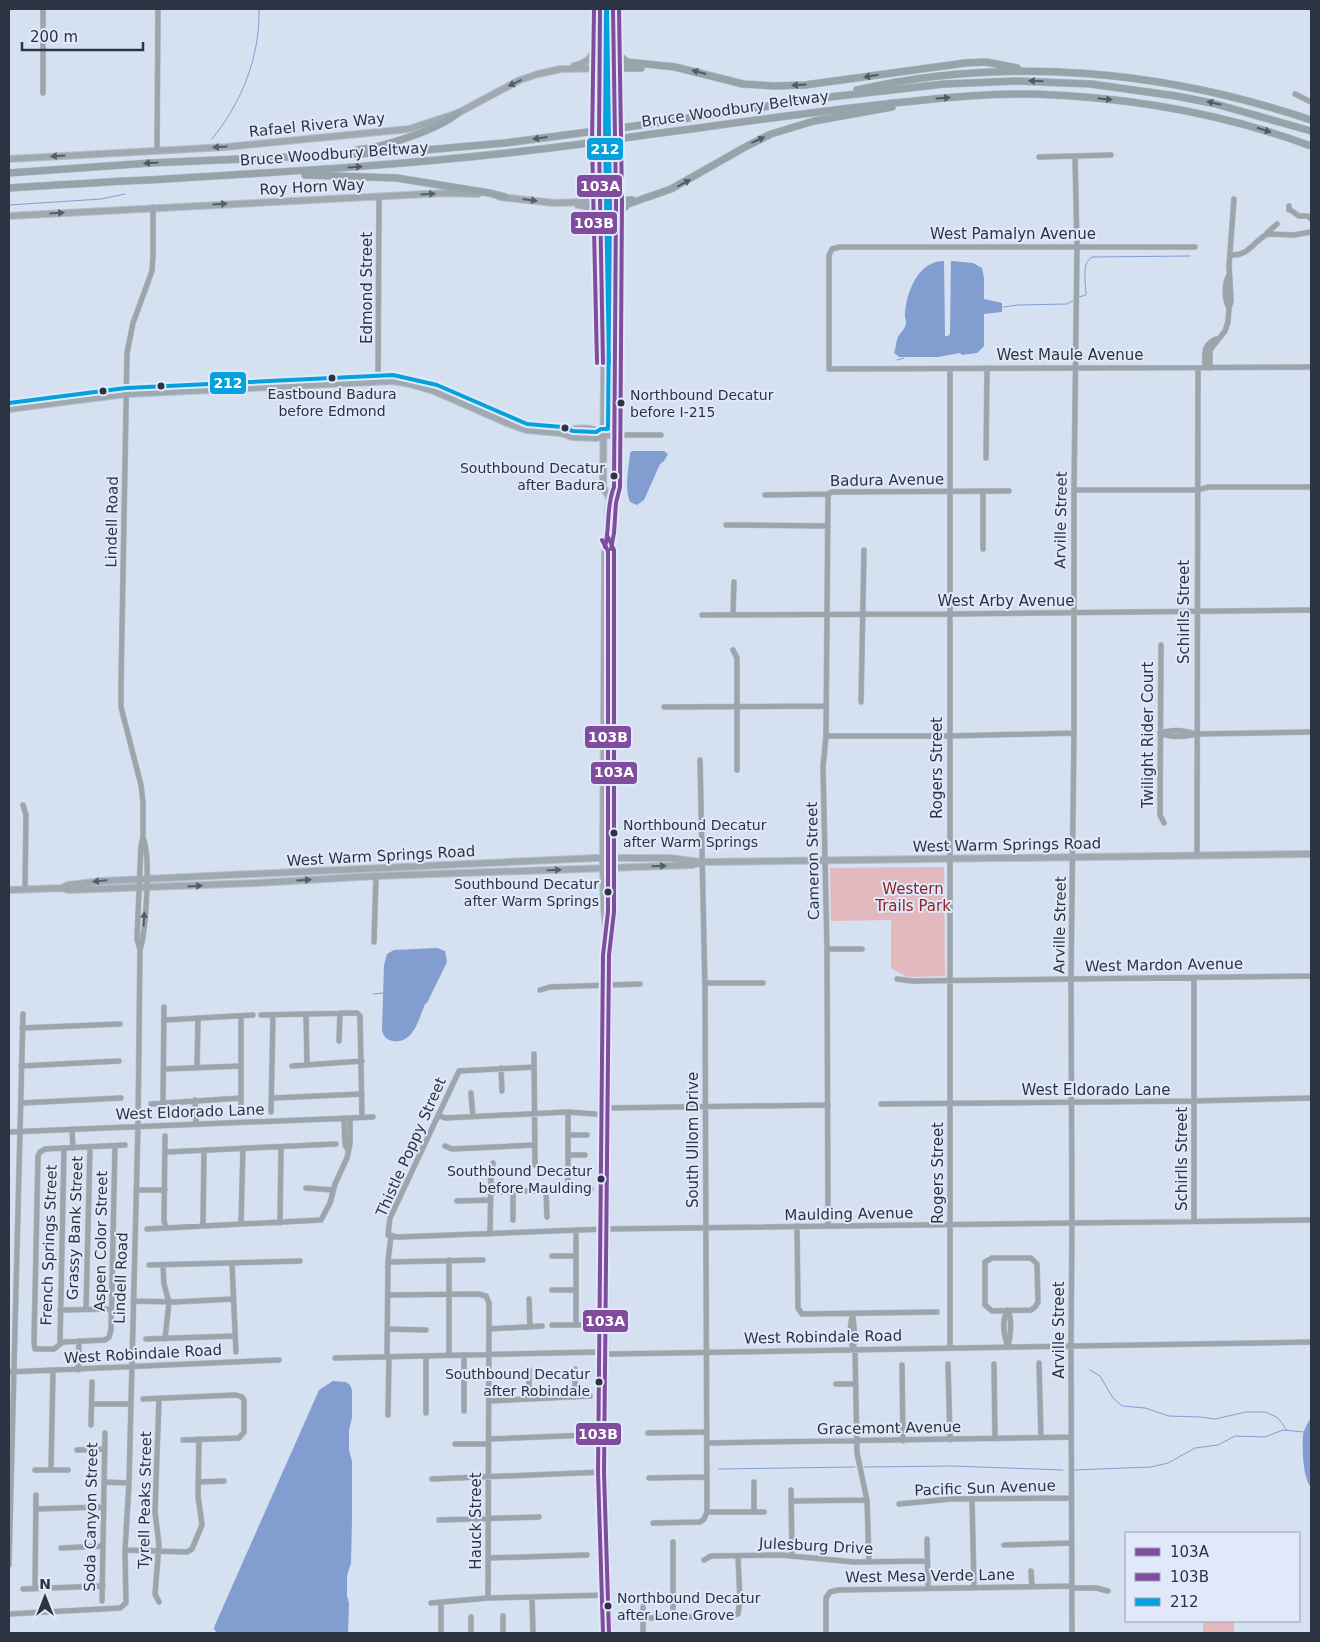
<svg xmlns="http://www.w3.org/2000/svg" width="1320" height="1642" font-family="'DejaVu Sans',sans-serif">
  <rect width="100%" height="100%" fill="#d5e0f1"/>
  <path fill="#e4b9be" d="M944 867 945 976 907 977 891 968V920L831 921 830 868Z
    M1203 1621H1234V1633H1203Z"/>
  <path fill="#829dd0" d="M944 261 945 336H948L950 334 951 261 973 263 982 268 984 278V299L1002 303V312L984 314V346L977 353 962 355 960 353 938 357H899L894 353C896 348 896 341 898 337 900 333 905 329 906 324 907 320 904 317 905 313 907 291 918 261 944 261Z
    M632 451H664L668 454 664 461 660 464 644 500 637 505 630 502C624 488 629 467 630 453Z
    M437 948 445 951 447 962 427 1003 425 1004C419 1018 414 1044 393 1041 387 1040 384 1037 382 1031L384 965 387 954 394 950Z
    M333 1381 346 1382 350 1385 352 1390V1418L349 1430V1450L352 1461V1519L351 1563 347 1576V1596L349 1603 348 1633H217L214 1629 215 1625 319 1390Z
    M1311 1417V1487C1303 1479 1302 1447 1303 1436 1304 1429 1308 1423 1311 1417Z"/>
  <g fill="none" stroke-linecap="round" stroke-linejoin="round">
    <path stroke="#829dd0" stroke-width="1" d="M212 139C242 102 260 57 259 9
      M9 205 101 199 125 194
      M1079 297 1086 295C1086 284 1081 263 1092 257L1190 256
      M1003 307 1018 305 1067 304 1074 300
      M897 360 904 358
      M373 994 383 993
      M1090 1370 1100 1376 1113 1398 1122 1406 1145 1408 1169 1416 1200 1417 1215 1419 1246 1412H1266L1278 1418 1287 1430
      M864 1467 952 1466 1063 1470
      M719 1469 855 1467
      M1074 1470 1151 1467 1168 1463 1195 1448 1218 1445 1235 1436 1265 1437 1283 1430 1304 1432"/>
    <g stroke="#b6becc" stroke-width="6">
      <path id="minor" d="M43 9V93
        M1295 94 1311 102
        M157 150 158 9
        M1039 157 1111 155
        M1289 206V210L1292 211 1299 216H1308L1311 219
        M1267 233 1277 224
        M1195 247H840L832 249 829 255V369L1311 367
        M1230 255C1249 256 1252 243 1267 234L1294 235 1311 232
        M1229 308C1224 298 1224 284 1229 275
        M1205 368C1205 353 1202 346 1216 339
        M1210 368V350L1225 331 1228 322 1229 308 1231 301 1229 265 1234 199
        M950 369V1348
        M378 381 379 196
        M614 435H661
        M986 458 987 368
        M1074 490H1197L1209 487H1311
        M828 494 826 736 823 767 827 949 828 1226
        M765 495 828 494 832 492 1009 491
        M726 525 828 526
        M983 549V491
        M733 614 734 582
        M702 615 949 614 1311 610
        M1161 645 1160 815 1164 823
        M733 650 737 658V770
        M861 702 864 550
        M664 707 826 706
        M1160 733C1171 738 1184 737 1196 734L1311 732
        M1160 733C1172 729 1184 730 1195 734
        M826 736H949L1074 733
        M23 805 26 815 25 889
        M1197 855 1198 368
        M374 942 376 876
        M827 949H862
        M140 950 137 939 141 845 143 838V802L141 785 121 707V685L127 353 133 323 152 271 153 255V207
        M897 979 912 981 1311 976
        M705 983H763
        M540 990 550 987 640 984
        M261 1015 352 1013H357L360 1016 362 1117
        M306 1015 307 1064
        M241 1016V1110
        M165 1020 253 1015
        M22 1028 120 1024
        M339 1041 340 1013
        M534 1054 535 1165
        M21 1066 119 1061
        M292 1066 362 1061
        M534 1067 459 1071 390 1218 388 1235 398 1237 605 1229 1311 1220
        M197 1068 198 1018
        M501 1068 502 1091
        M164 1069 241 1066
        M471 1093 473 1117
        M272 1098 362 1094
        M195 1100 196 1124
        M163 1102 164 1007
        M21 1103 121 1098
        M151 1104 241 1098
        M881 1104 1194 1101 1311 1098
        M608 1108 828 1105
        M271 1112 273 1015
        M438 1115 445 1118 568 1112 608 1115
        M344 1118 345 1145 348 1150
        M72 1129 73 1148
        M9 1132 373 1117
        M568 1135H587
        M165 1136 164 1221 166 1227
        M115 1146 111 1330 109 1337 105 1340 63 1342 54 1349H35L34 1342 38 1156 40 1152 45 1149 125 1145
        M445 1146 452 1149 535 1145
        M166 1152 336 1144
        M568 1155H585
        M306 1188 333 1190
        M136 1190H165
        M568 1190V1112
        M546 1191 547 1217
        M491 1192 591 1189
        M513 1192V1220
        M457 1201 491 1200
        M1194 1221V978
        M280 1223 281 1147
        M241 1224 243 1148
        M203 1225 204 1150
        M797 1226 798 1308 802 1314 937 1312
        M147 1229 321 1220 330 1203 335 1184 347 1158 350 1144V1118
        M576 1230V1325
        M490 1234 491 1175 493 1163
        M552 1256H576
        M992 1258H1031L1037 1264 1038 1302 1035 1307 1031 1310 992 1311 985 1305V1262Z
        M388 1262 483 1260
        M232 1263 236 1352
        M149 1265 300 1261
        M163 1265 164 1284 169 1302 165 1339
        M552 1290H576
        M389 1295 478 1294 486 1296 489 1303 488 1598
        M529 1299 530 1327
        M133 1301 175 1302 233 1299
        M86 1309 90 1147
        M60 1310 111 1309
        M1008 1310C1001 1319 1004 1337 1008 1346
        M1008 1310C1012 1320 1011 1336 1008 1346
        M853 1314C849 1326 849 1336 853 1349
        M853 1317 855 1339 853 1348
        M552 1325H591
        M388 1329 426 1330
        M489 1329 542 1326
        M146 1339 235 1336
        M60 1343 64 1148
        M855 1349 857 1453 867 1500 869 1562
        M449 1355V1260
        M426 1356V1413
        M387 1357 388 1262 391 1235
        M335 1358 598 1352 611 1354 1311 1342
        M1039 1363 1041 1438
        M948 1364 950 1440
        M994 1364 995 1439
        M902 1365 903 1441
        M78 1370 79 1341
        M529 1370V1399
        M9 1372 279 1360
        M836 1384H856
        M575 1397V1369
        M143 1399 236 1395 242 1397 244 1400V1432L239 1438 183 1440
        M159 1399 155 1512 159 1545 155 1594 159 1602
        M490 1401 590 1396
        M92 1404H131
        M464 1411V1355
        M388 1415 389 1357
        M91 1425 92 1382
        M648 1433 707 1432
        M489 1439 589 1435
        M708 1443 1071 1437
        M455 1444H488
        M77 1450 105 1449
        M35 1470H68
        M51 1470 53 1371
        M649 1478 707 1477
        M432 1479 604 1472
        M104 1482 129 1483
        M198 1482 224 1481
        M791 1490 792 1556
        M972 1499 974 1588
        M791 1501 867 1500
        M899 1504 951 1499 1071 1498
        M36 1509 104 1507
        M754 1511V1482
        M707 1512H764
        M439 1520 539 1517
        M653 1523 700 1522 704 1519 707 1512 705 989 700 760
        M927 1539 928 1588
        M673 1542V1617
        M1004 1545 1071 1543
        M61 1548 103 1546
        M125 1550 187 1552 192 1549 202 1525 198 1496 199 1439
        M488 1558 587 1555
        M704 1560 711 1556 781 1555 854 1562 927 1561
        M9 1565 23 1014
        M1031 1571 1032 1587
        M1072 1588H1096L1108 1591
        M23 1589 103 1586
        M35 1589 36 1495
        M532 1597 533 1633
        M102 1601 105 1433
        M441 1602V1633
        M431 1603 488 1598 608 1595
        M643 1607V1633
        M9 1614 120 1608 126 1603 125 1550 129 1483 138 1126 140 950C146 931 151 855 143 838
        M503 1616V1633
        M471 1617V1633
        M643 1618 732 1616 738 1614 740 1601 738 1556
        M826 1633V1598L830 1592 838 1590 1072 1586
        M1072 1633 1071 1345 1072 1224 1071 979 1074 733V490L1077 246 1075 156"/>
    </g>
    <g stroke="#b6becc" stroke-width="8">
      <path id="major" d="M600 9 598 68 600 277 604 373 603 487 609 497
        M574 66C587 63 592 58 596 46
        M9 159 226 147 409 129 458 113 520 80 538 74 561 69 615 68
        M500 197 554 203 616 201
        M578 205C591 206 595 214 597 226
        M9 216 446 193 478 194
        M9 409 126 394 393 381 410 384 434 391 507 423 526 430 561 433 572 437 597 438 603 435H614
        M561 433C574 428 592 425 603 435
        M608 537 614 550V912L609 955 604 1472 609 1633
        M62 888 69 890 256 883 376 876 692 865 703 862 1311 854
        M9 890 62 888 68 885 103 881 596 858H669L701 862
        M608 951 604 907 603 868 605 550C611 529 604 506 614 487L616 201 613 9"/>
    </g>
    <g stroke="#b6becc" stroke-width="8">
      <path id="highway" d="M614 42 621 57 627 62 675 67 743 84 774 86 805 85 965 63 986 62 1017 68
        M615 68H641
        M857 90C1007 55 1166 71 1311 120
        M628 127 830 97 944 84 1016 81 1091 84 1176 96 1212 103 1311 131
        M631 137C716 126 801 113 886 104 935 99 984 93 1033 94 1128 97 1222 113 1311 146
        M357 150C385 147 437 130 458 113
        M9 173 150 163 402 152 505 143 588 132
        M305 175 397 178 489 193 505 197
        M9 188C202 176 397 169 589 143
        M616 201 632 200
        M616 223 623 209 628 204 671 189 747 146 771 134 814 121 892 107"/>
    </g>
    <use href="#minor" stroke="#9ca5a9" stroke-width="5"/>
    <use href="#major" stroke="#9ea9b0" stroke-width="6"/>
    <use href="#highway" stroke="#96a4aa" stroke-width="7"/>
    <g stroke="#b6becc" stroke-width="8" stroke-linecap="butt">
      <path id="highway-bridge" d="M588 132 628 127
        M589 143 631 137"/>
    </g>
    <use href="#highway-bridge" stroke="#96a4aa" stroke-width="7"/>
    <g stroke="#e0e8f9" stroke-width="8">
      <path id="bus-1" d="M600 9 599 142 603 363
        M608 537 614 550V912L609 955 604 1472 609 1633
        M605 547C610 527 606 506 614 487L616 201 613 9"/>
    </g>
    <g stroke="#e0e8f9" stroke-width="8">
      <path id="bus-2" d="M594 9 592 142 597 363
        M602 540 608 551V912L603 955 598 1472 603 1633
        M611 549 614 533 616 503 620 487 622 201 619 9"/>
    </g>
    <g stroke="#e0e8f9" stroke-width="8">
      <path id="bus-3" d="M606 9 605 142 609 364
        M9 403 126 388 393 375 437 385 527 424 562 427 573 431 596 432 601 429H608L610 201 607 9"/>
    </g>
    <use href="#bus-1" stroke="#804c9e" stroke-width="4"/>
    <use href="#bus-2" stroke="#804c9e" stroke-width="4"/>
    <use href="#bus-3" stroke="#04a1de" stroke-width="4"/>
  </g>
  <defs><path id="oneway-solid" d="M-6-.8H1V-3.2L6.5 0L1 3.2V.8H-6Z" transform="scale(1.25)"/></defs>
  <g fill="#515b68">
    <use href="#oneway-solid" transform="translate(699 72) rotate(-165)"/>
    <use href="#oneway-solid" transform="translate(871 76) rotate(171)"/>
    <use href="#oneway-solid" transform="translate(1036 81) rotate(-179)"/>
    <use href="#oneway-solid" transform="translate(799 85) rotate(176)"/>
    <use href="#oneway-solid" transform="translate(943 98) rotate(-4)"/>
    <use href="#oneway-solid" transform="translate(1105 99) rotate(6)"/>
    <use href="#oneway-solid" transform="translate(1214 103) rotate(-167)"/>
    <use href="#oneway-solid" transform="translate(1264 130) rotate(17)"/>
    <use href="#oneway-solid" transform="translate(540 138) rotate(172)"/>
    <use href="#oneway-solid" transform="translate(758 140) rotate(-25)"/>
    <use href="#oneway-solid" transform="translate(151 163) rotate(177)"/>
    <use href="#oneway-solid" transform="translate(355 167) rotate(-4)"/>
    <use href="#oneway-solid" transform="translate(684 183) rotate(-28)"/>
  </g>
  <g fill="#545d6a">
    <use href="#oneway-solid" transform="translate(515 83) rotate(154)"/>
    <use href="#oneway-solid" transform="translate(220 147) rotate(176)"/>
    <use href="#oneway-solid" transform="translate(58 156) rotate(177)"/>
    <use href="#oneway-solid" transform="translate(428 194) rotate(-3)"/>
    <use href="#oneway-solid" transform="translate(530 200) rotate(7)"/>
    <use href="#oneway-solid" transform="translate(220 204) rotate(-3)"/>
    <use href="#oneway-solid" transform="translate(57 213) rotate(-3)"/>
    <use href="#oneway-solid" transform="translate(659 866) rotate(-2)"/>
    <use href="#oneway-solid" transform="translate(554 870) rotate(-2)"/>
    <use href="#oneway-solid" transform="translate(304 880) rotate(-3)"/>
    <use href="#oneway-solid" transform="translate(100 881) rotate(175)"/>
    <use href="#oneway-solid" transform="translate(195 886) rotate(-3)"/>
  </g>
  <use fill="#535c67" href="#oneway-solid" transform="translate(144 919) rotate(-87)"/>
  <g fill="#2c3444" stroke="#e0e8f9" stroke-width="2">
    <circle cx="332" cy="378" r="4.5"/>
    <circle cx="161" cy="386" r="4.5"/>
    <circle cx="103" cy="391" r="4.5"/>
    <circle cx="621" cy="403" r="4.5"/>
    <circle cx="565" cy="428" r="4.5"/>
    <circle cx="614" cy="476" r="4.5"/>
    <circle cx="614" cy="833" r="4.5"/>
    <circle cx="608" cy="892" r="4.5"/>
    <circle cx="601" cy="1179" r="4.5"/>
    <circle cx="599" cy="1382" r="4.5"/>
    <circle cx="608" cy="1606" r="4.5"/>
  </g>
  <g text-anchor="middle" dominant-baseline="central" stroke-width="4" stroke-linejoin="round" paint-order="stroke">
    <g font-size="14" fill="#2c3444" stroke="#e0e8f9" text-anchor="end">
      <text x="332" y="394" text-anchor="middle">Eastbound Badura<tspan x="332" dy="17">before Edmond</tspan></text>
      <text x="630" y="395" text-anchor="start">Northbound Decatur<tspan x="630" dy="17">before I-215</tspan></text>
      <text x="605" y="468">Southbound Decatur<tspan x="605" dy="17">after Badura</tspan></text>
      <text x="623" y="825" text-anchor="start">Northbound Decatur<tspan x="623" dy="17">after Warm Springs</tspan></text>
      <text x="599" y="884">Southbound Decatur<tspan x="599" dy="17">after Warm Springs</tspan></text>
      <text x="592" y="1171">Southbound Decatur<tspan x="592" dy="17">before Maulding</tspan></text>
      <text x="590" y="1374">Southbound Decatur<tspan x="590" dy="17">after Robindale</tspan></text>
      <text x="617" y="1598" text-anchor="start">Northbound Decatur<tspan x="617" dy="17">after Lone Grove</tspan></text>
    </g>
    <g font-size="15" fill="#2c3444" stroke="#e0e8f9">
      <text transform="translate(735 109) rotate(-8)">Bruce Woodbury Beltway</text>
      <text transform="translate(317 125) rotate(-6)">Rafael Rivera Way</text>
      <text transform="translate(334 154) rotate(-4)">Bruce Woodbury Beltway</text>
      <text transform="translate(312 187) rotate(-3)">Roy Horn Way</text>
      <text x="1013" y="234">West Pamalyn Avenue</text>
      <text transform="translate(367 288) rotate(-90)">Edmond Street</text>
      <text x="1070" y="355">West Maule Avenue</text>
      <text transform="translate(887 480) rotate(-1)">Badura Avenue</text>
      <text transform="translate(1061 520) rotate(-89)">Arville Street</text>
      <text transform="translate(112 522) rotate(-89)">Lindell Road</text>
      <text x="1006" y="601">West Arby Avenue</text>
      <text transform="translate(1184 612) rotate(-90)">Schirlls Street</text>
      <text transform="translate(1148 735) rotate(-90)">Twilight Rider Court</text>
      <text transform="translate(937 768) rotate(-90)">Rogers Street</text>
      <text transform="translate(1007 845) rotate(-1)">West Warm Springs Road</text>
      <text transform="translate(381 856) rotate(-3)">West Warm Springs Road</text>
      <text transform="translate(813 861) rotate(-91)">Cameron Street</text>
      <text transform="translate(1060 925) rotate(-89)">Arville Street</text>
      <text transform="translate(1164 965) rotate(-1)">West Mardon Avenue</text>
      <text x="1096" y="1090">West Eldorado Lane</text>
      <text transform="translate(190 1112) rotate(-2)">West Eldorado Lane</text>
      <text transform="translate(693 1140) rotate(-90)">South Ullom Drive</text>
      <text transform="translate(411 1147) rotate(-66)">Thistle Poppy Street</text>
      <text transform="translate(1182 1159) rotate(-90)">Schirlls Street</text>
      <text transform="translate(938 1173) rotate(-90)">Rogers Street</text>
      <text transform="translate(849 1214) rotate(-1)">Maulding Avenue</text>
      <text transform="translate(75 1228) rotate(-88)">Grassy Bank Street</text>
      <text transform="translate(101 1241) rotate(-89)">Aspen Color Street</text>
      <text transform="translate(49 1245) rotate(-88)">French Springs Street</text>
      <text transform="translate(121 1278) rotate(-88)">Lindell Road</text>
      <text transform="translate(1059 1330) rotate(-90)">Arville Street</text>
      <text transform="translate(823 1337) rotate(-1)">West Robindale Road</text>
      <text transform="translate(143 1354) rotate(-3)">West Robindale Road</text>
      <text transform="translate(889 1428) rotate(-1)">Gracemont Avenue</text>
      <text transform="translate(985 1488) rotate(-2)">Pacific Sun Avenue</text>
      <text transform="translate(145 1500) rotate(-89)">Tyrell Peaks Street</text>
      <text transform="translate(91 1517) rotate(-89)">Soda Canyon Street</text>
      <text transform="translate(476 1521) rotate(-90)">Hauck Street</text>
      <text transform="translate(816 1546) rotate(3)">Julesburg Drive</text>
      <text transform="translate(930 1576) rotate(-1)">West Mesa Verde Lane</text>
    </g>
    <g font-size="15" fill="#8b2429" stroke="#e0e8f9">
      <text x="913" y="889">Western<tspan x="913" dy="17">Trails Park</tspan></text>
    </g>
  </g>
  <g stroke="#e0e8f9" stroke-width="2">
    <rect x="586" y="137" width="38" height="24" rx="5" fill="#04a1de"/>
    <rect x="576" y="174" width="47" height="24" rx="5" fill="#804c9e"/>
    <rect x="570" y="211" width="48" height="24" rx="5" fill="#804c9e"/>
    <rect x="209" y="371" width="38" height="24" rx="5" fill="#04a1de"/>
    <rect x="584" y="725" width="48" height="24" rx="5" fill="#804c9e"/>
    <rect x="590" y="761" width="48" height="24" rx="5" fill="#804c9e"/>
    <rect x="582" y="1309" width="47" height="24" rx="5" fill="#804c9e"/>
    <rect x="575" y="1422" width="47" height="24" rx="5" fill="#804c9e"/>
  </g>
  <g font-size="14" text-anchor="middle" font-weight="bold" fill="#fff">
    <text x="605" y="154">212</text>
    <text x="600" y="191">103A</text>
    <text x="594" y="228">103B</text>
    <text x="228" y="388">212</text>
    <text x="608" y="742">103B</text>
    <text x="614" y="777">103A</text>
    <text x="605" y="1326">103A</text>
    <text x="598" y="1439">103B</text>
  </g>
  <rect width="1320" height="1642" fill="none" stroke="#2c3444" stroke-width="20"/>
  <rect x="1125" y="1532" width="175" height="90" fill="#e0e8f9" stroke="#98a0b1"/>
  <rect x="1135" y="1548" width="25" height="8" fill="#804c9e" stroke="#98a0b1"/>
  <text x="1170" y="1557" font-size="15" fill="#2c3444">103A</text>
  <rect x="1135" y="1573" width="25" height="8" fill="#804c9e" stroke="#98a0b1"/>
  <text x="1170" y="1582" font-size="15" fill="#2c3444">103B</text>
  <rect x="1135" y="1598" width="25" height="8" fill="#04a1de" stroke="#98a0b1"/>
  <text x="1170" y="1607" font-size="15" fill="#2c3444">212</text>
  <g transform="translate(45 1597)" stroke="#e0e8f9" stroke-width="4" paint-order="stroke">
  <path d="M0-4L9 19L0 12L-9 19Z" fill="#2c3444"/>
  <text y="-8" font-size="14" font-weight="bold" text-anchor="middle" fill="#2c3444">N</text>
  </g>
  <path d="M22 42v8h121v-8" fill="none" stroke="#2c3444" stroke-width="2.5"/>
  <text x="30" y="42" font-size="15" fill="#2c3444" stroke="#e0e8f9" stroke-width="4" paint-order="stroke">200 m</text>
</svg>
